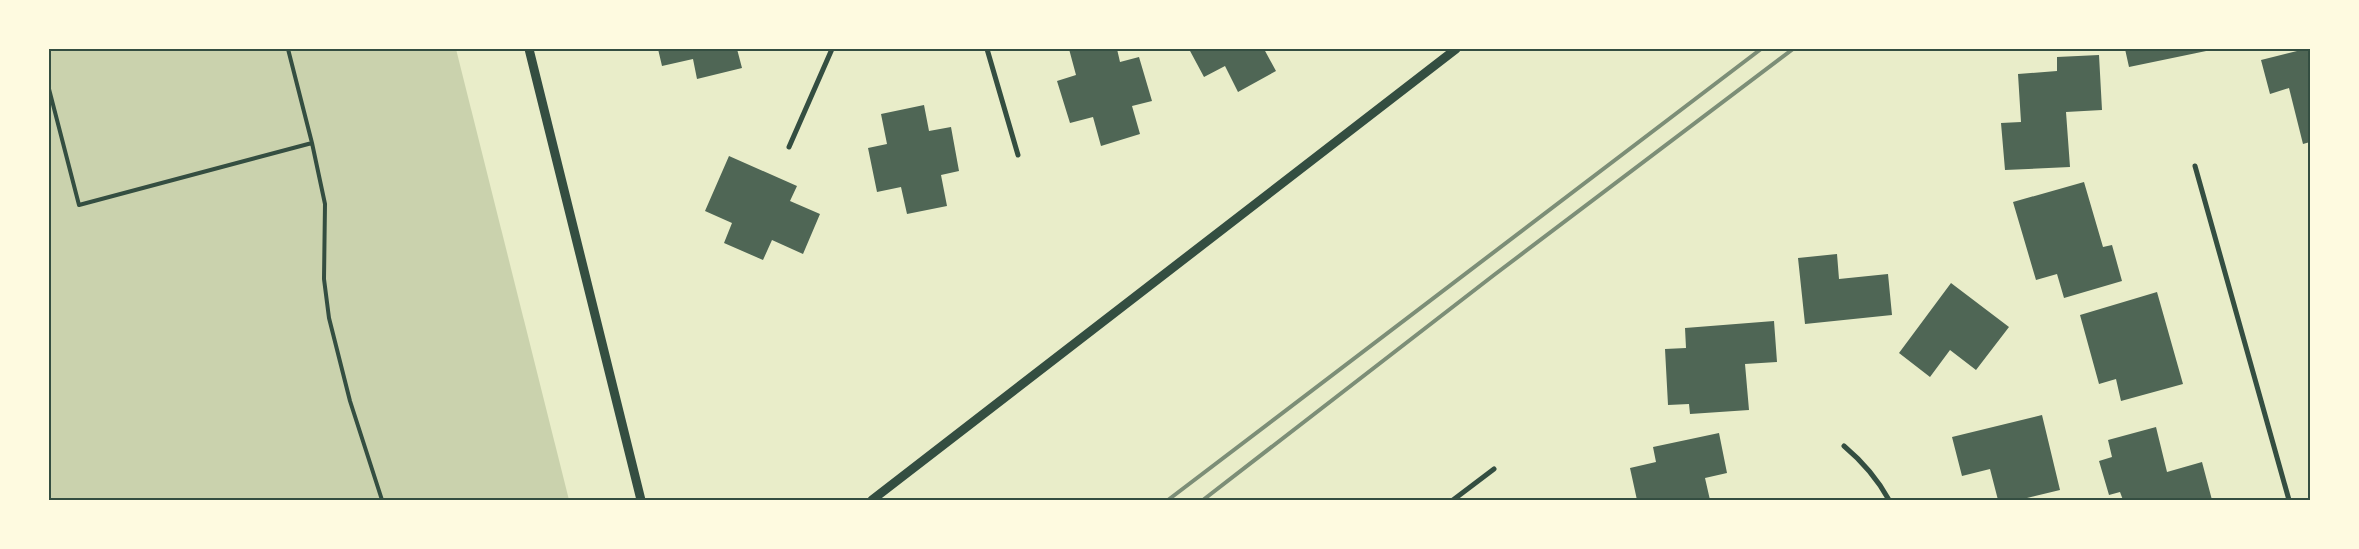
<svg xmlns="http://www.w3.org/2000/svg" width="2359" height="549" font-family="'Space Grotesk',sans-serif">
  <rect width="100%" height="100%" fill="#e9edc9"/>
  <path fill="#cad2ad" d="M49 49H456L569 500H49Z"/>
  <path fill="#4f6655" d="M658 49H737L742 68 697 79 693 59 662 66Z
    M1069 49H1117L1120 62 1139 57 1152 101 1132 106 1140 134 1101 146 1093 117 1070 123 1057 81 1076 75Z
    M1189 49H1264L1276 71 1238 92 1225 66 1204 77Z
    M2125 49H2211V50L2129 67Z
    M2305 49H2310V142L2303 144 2289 88 2270 94 2261 60Z
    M2099 55 2102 110 2066 112 2070 167 2005 170 2001 123 2021 122 2018 74 2057 71V57Z
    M924 105 929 131 951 127 959 171 941 175 947 206 907 214 901 187 877 192 868 148 887 144 881 114Z
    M729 156 797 186 790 201 820 214 803 254 772 240 763 260 724 243 732 223 705 211Z
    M2084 182 2103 247 2112 245 2122 281 2064 298 2057 274 2036 280 2013 202Z
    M1837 254 1839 279 1888 274 1892 315 1805 324 1798 258Z
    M1951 283 2009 327 1976 370 1950 350 1930 377 1899 353Z
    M2157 292 2183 384 2121 401 2116 379 2099 384 2080 315Z
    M1774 321 1777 362 1745 364 1749 410 1690 414 1689 404 1668 405 1665 349 1686 348 1685 328Z
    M2042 415 2060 490 2019 500H1998L1990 469 1962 476 1952 437Z
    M2156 427 2167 472 2202 462 2212 500H2123L2120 492 2109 495 2099 461 2112 457 2108 440Z
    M1719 433 1727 473 1705 478 1710 500H1637L1630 468 1656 462 1653 447Z"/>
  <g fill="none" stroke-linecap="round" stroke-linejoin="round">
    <path stroke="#344e41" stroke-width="4" d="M49 89 79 205 312 143 288 49
      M312 143 325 204 324 279 329 318 350 401 382 500"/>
    <path stroke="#344e41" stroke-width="5" d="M987 49 1018 155
      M789 147 832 49
      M2195 166 2289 500
      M1844 446C1863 462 1877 478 1889 500
      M1453 500 1494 469"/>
    <path stroke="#344e41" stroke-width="9" d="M529 49 641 500
      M872 500 1456 49"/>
    <path stroke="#7c8e77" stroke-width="4" d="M1168 500 1761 49
      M1203 500 1494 275 1793 49"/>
  </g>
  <rect width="2359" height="549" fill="none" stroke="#fefae0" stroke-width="100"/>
  <rect x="50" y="50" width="2259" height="449" fill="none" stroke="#344e41" stroke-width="2"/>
</svg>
